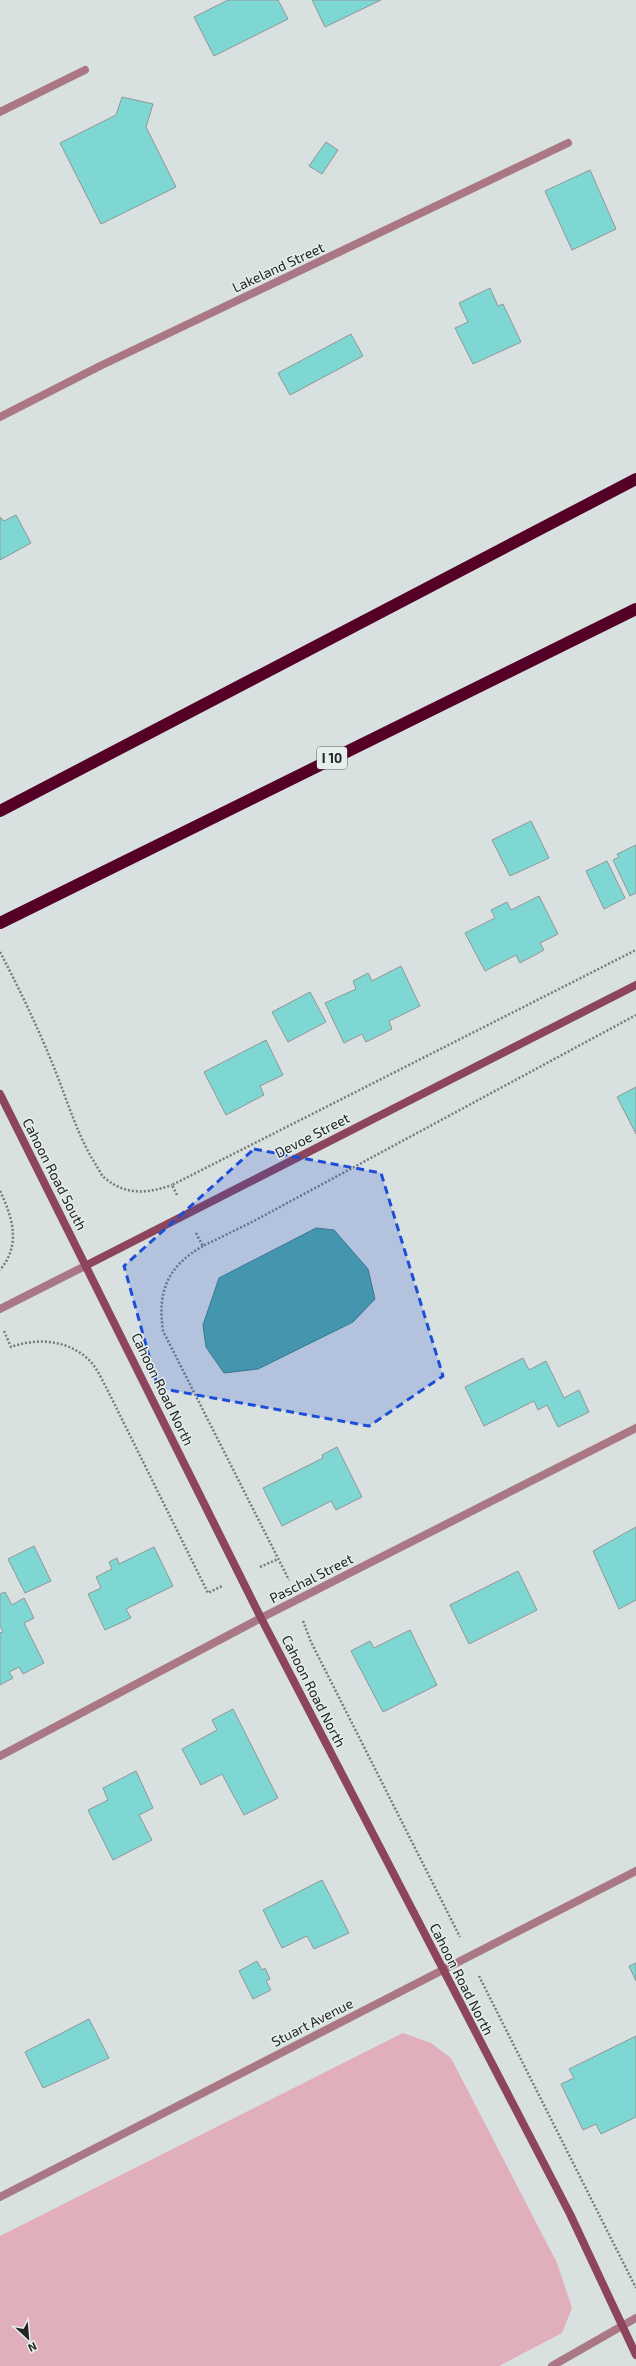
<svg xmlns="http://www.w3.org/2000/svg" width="636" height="2366" font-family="'Exo 2',sans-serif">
  <rect width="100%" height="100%" fill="#d9e0e0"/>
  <path fill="#e1aebb" d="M403 2033 431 2043 451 2058 557 2263 572 2308 562 2333 499 2366H0V2236Z"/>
  <path fill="#4ea7a4" stroke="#40807e" d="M316 1228 334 1230 368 1269 375 1299 353 1322 258 1369 224 1373 206 1347 203 1325 219 1278Z"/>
  <path fill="#7fd7d4" stroke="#909797" d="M228 0H278L288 19 214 56 194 17Z
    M312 0H381L325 27Z
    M122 97 153 104 146 127 176 187 101 224 60 143 116 115Z
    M326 142 338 150 322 174 309 166Z
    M590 170 616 229 572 250 545 191Z
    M490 288 498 306 503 304 521 342 473 364 455 328 468 322 459 303Z
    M351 334 363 356 290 395 278 373Z
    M16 515 31 543 0 560V517L4 521Z
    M531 821 549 858 510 876 492 840Z
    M636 845V893L630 896 613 860 619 857 617 854Z
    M607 861 625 898 604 909 586 871Z
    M539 896 558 934 540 943 544 950 520 963 516 955 485 971 465 933 495 918 491 910 507 902 511 910Z
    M401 966 420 1006 389 1021 392 1029 366 1042 362 1034 344 1043 325 1003 356 989 353 981 368 973 372 981Z
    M310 992 326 1022 288 1042 272 1012Z
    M266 1040 283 1075 260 1086 264 1095 226 1115 204 1072Z
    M636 1087V1134L617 1097Z
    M523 1358 529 1370 546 1361 564 1398 579 1390 589 1412 558 1427 547 1405 538 1410 534 1401 484 1426 465 1387Z
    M337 1447 362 1497 336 1510 331 1501 282 1526 263 1488 323 1458 322 1455Z
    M636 1527V1600L619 1609 593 1551Z
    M34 1546 51 1581 25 1593 8 1559Z
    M154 1547 173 1586 126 1609 131 1618 105 1630 88 1594 101 1588 96 1577 112 1569 109 1562 117 1558 119 1564Z
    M518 1571 537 1610 469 1644 450 1605Z
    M5 1592 12 1605 24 1598 34 1618 24 1623 44 1663 23 1674 19 1667 9 1672 13 1678 0 1685V1633L3 1632 0 1626V1594Z
    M410 1630 437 1685 383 1712 351 1651 370 1641 374 1648Z
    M233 1709 278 1798 244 1815 222 1774 201 1785 182 1749 217 1730 212 1720Z
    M136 1771 153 1808 139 1815 152 1840 113 1860 88 1810 108 1800 103 1788Z
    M322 1880 349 1933 314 1949 307 1936 282 1948 263 1910Z
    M257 1961 262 1970 265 1968 270 1979 266 1981 271 1990 253 1999 239 1971Z
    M636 1963V1981L629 1966Z
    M89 2019 109 2058 43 2088 25 2052Z
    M636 2036V2117L601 2134 596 2124 583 2130 561 2084 574 2078 569 2069Z"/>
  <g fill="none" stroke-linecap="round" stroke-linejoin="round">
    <path stroke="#767b7b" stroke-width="2.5" stroke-dasharray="2 2" stroke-linecap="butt" d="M0 952C20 990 39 1030 55 1070 68 1102 77 1135 96 1165 99 1169 101 1176 106 1179 127 1196 149 1193 172 1185
      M0 1191C13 1218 21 1245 0 1270
      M177 1195 172 1185 636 950
      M196 1233 203 1246 252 1222 636 1015
      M203 1246C168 1266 157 1291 163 1331L289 1580
      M4 1331 11 1347C38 1337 70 1340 91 1362 98 1370 103 1382 108 1391L208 1593 222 1586
      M260 1567 278 1559
      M303 1621 311 1642 460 1937
      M479 1976 636 2288"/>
    <path stroke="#aa7885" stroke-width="8" d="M0 112 85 70"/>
    <path stroke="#aa7885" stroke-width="8" d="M0 417 100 366 568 143
      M0 1309 87 1265
      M0 1756 261 1618 636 1428
      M0 2197 636 1871
      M552 2366 636 2318"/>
    <path stroke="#8c455b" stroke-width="8" d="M0 1094 261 1618 570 2214 636 2355
      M87 1265 636 985"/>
    <path stroke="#540027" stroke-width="12" d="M0 811 636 479
      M0 923 636 609"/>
  </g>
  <path fill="#1d4ed8" fill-opacity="0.2" stroke="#1d4ed8" stroke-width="3" stroke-dasharray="8 5" stroke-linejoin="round" d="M254 1149 381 1173 443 1376 369 1426 158 1388 124 1266Z"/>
  <g text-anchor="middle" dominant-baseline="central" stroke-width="3" stroke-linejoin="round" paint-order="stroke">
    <rect fill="#e6eded" stroke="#5c6060" stroke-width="1" x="317" y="747" width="30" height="22" rx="3"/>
    <g font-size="13" font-weight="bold" fill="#212424">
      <text x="332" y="758">I 10</text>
    </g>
    <g font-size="14" fill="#212424" stroke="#e6eded">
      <text transform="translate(278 267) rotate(-25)">Lakeland Street</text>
      <text transform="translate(312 1135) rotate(-27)">Devoe Street</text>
      <text transform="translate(55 1174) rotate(63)">Cahoon Road South</text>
      <text transform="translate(163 1389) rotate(64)">Cahoon Road North</text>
      <text transform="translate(311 1578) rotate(-27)">Paschal Street</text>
      <text transform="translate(314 1691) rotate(63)">Cahoon Road North</text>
      <text transform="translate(462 1979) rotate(63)">Cahoon Road North</text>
      <text transform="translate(312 2022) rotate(-27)">Stuart Avenue</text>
    </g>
  </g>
  <g transform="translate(28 2338) rotate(154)" stroke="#e6eded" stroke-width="3" paint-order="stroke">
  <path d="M0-3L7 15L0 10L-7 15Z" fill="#212424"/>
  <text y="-6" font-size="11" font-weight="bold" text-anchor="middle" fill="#212424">N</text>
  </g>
</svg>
